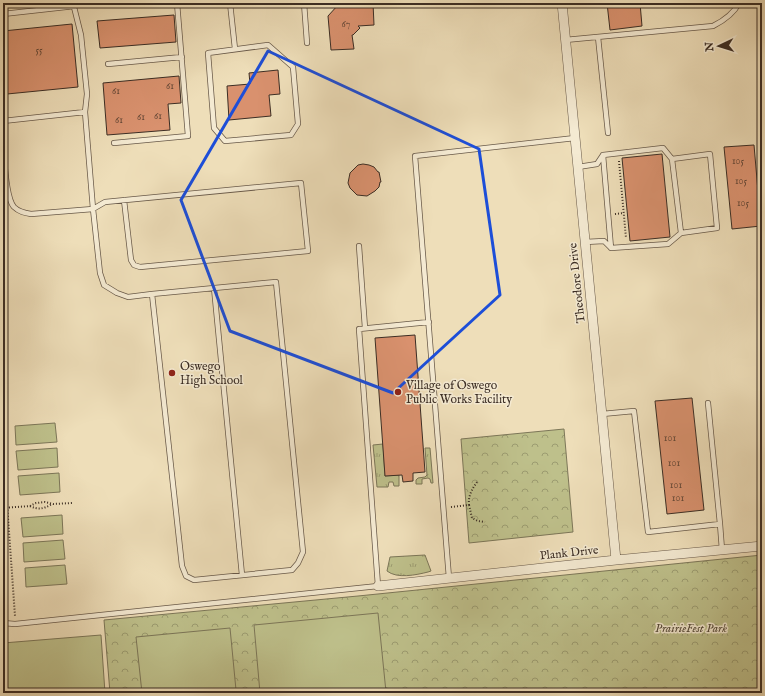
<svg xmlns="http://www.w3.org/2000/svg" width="765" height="696" font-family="'IM FELL English',serif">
  <defs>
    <pattern id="grass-tufts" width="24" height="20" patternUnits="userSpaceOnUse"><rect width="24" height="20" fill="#bec08b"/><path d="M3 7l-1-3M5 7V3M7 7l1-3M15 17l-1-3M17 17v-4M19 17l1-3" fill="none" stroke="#9c9c71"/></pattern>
    <pattern id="forest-crowns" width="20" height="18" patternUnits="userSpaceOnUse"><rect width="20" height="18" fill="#bec08b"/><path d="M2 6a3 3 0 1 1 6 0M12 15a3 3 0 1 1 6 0" fill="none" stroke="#9c9c71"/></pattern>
  </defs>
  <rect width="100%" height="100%" fill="#eedeb9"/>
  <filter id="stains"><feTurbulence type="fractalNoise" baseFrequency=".005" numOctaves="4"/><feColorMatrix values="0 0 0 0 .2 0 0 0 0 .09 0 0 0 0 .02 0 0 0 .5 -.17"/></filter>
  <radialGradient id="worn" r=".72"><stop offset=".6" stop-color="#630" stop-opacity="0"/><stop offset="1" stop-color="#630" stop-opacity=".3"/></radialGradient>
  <path fill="url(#grass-tufts)" stroke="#7c7658" d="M383 444 385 476 399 475V486H394L393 482H389L388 487H377L373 445Z
    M425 448H430L433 483H431L430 479 428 478 422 479V484H416V480L418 478 425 477 427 475Z
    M425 555 431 571 428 572C416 575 397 579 387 571L390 557Z"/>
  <path fill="url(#forest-crowns)" stroke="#7c7658" d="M564 429 573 532 469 543 461 439Z
    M762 555V693H110L104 620 358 596Z"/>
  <path fill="#bec08b" stroke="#7c7658" d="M55 423 57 442 16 445 15 426Z
    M57 448 58 467 18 470 16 451Z
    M59 473 60 492 20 495 18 476Z
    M62 515 63 534 23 537 21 518Z
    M63 540 65 559 24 562 23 543Z
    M65 565 67 584 26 587 25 568Z
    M378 613 386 692 370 693H260L254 625Z
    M230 628 236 690 208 693H142L136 637Z
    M101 635 105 693H3V643Z"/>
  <path fill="#d9916e" stroke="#3b2d24" d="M373 3 374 25 358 26 360 28 353 35H352L354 49 331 50 328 16 338 5Z
    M607 3H644H640L642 26 610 30Z
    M174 15 176 42 100 48 97 21Z
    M72 24 78 87 7 94 3 53V31Z
    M278 70 280 94 269 95 271 116 229 120 227 86 250 84 249 73Z
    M179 76 181 103 168 104 170 130 107 135 103 83Z
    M754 145 761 226 732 229 724 147Z
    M662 154 670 237 630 241 622 158Z
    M363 164 369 165 374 167 378 172H379L381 182H380L379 187 375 191 367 196 357 195 350 188 348 183 350 173 358 165Z
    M415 335 425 472 413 473V481L403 482 402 475 385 476 375 338Z
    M692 398 704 510 667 514 655 401Z"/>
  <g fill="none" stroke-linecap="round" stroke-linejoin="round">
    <g stroke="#685949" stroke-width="6">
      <path id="lane" d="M73 3 81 35 87 94 85 112
        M230 3 235 49
        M304 3 307 43
        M3 14 75 6
        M598 37 608 133
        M565 40 713 26C723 21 734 13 739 3
        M268 45 293 67 298 124 291 135 225 141 214 128 208 53Z
        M108 64 182 57
        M3 121 85 112 93 209 31 214C25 213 19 212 14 207 5 197 4 154 3 139
        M114 143 188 136 177 3
        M603 155 611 248
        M672 159 681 233
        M578 167 597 164 603 155 663 148 672 159 710 154 717 228 681 233 668 244 611 248 604 241 585 242
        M124 200 131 260 134 265 140 267 308 251 301 183 105 202 93 209 100 273 104 285 117 293 128 297 152 294
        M359 246 365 328
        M276 282 303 552 298 563 292 570 194 580 186 576 182 566 152 294Z
        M214 288 242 575
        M708 403 720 524
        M602 414 634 411 648 532 720 524 722 550
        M449 578 415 156 575 138
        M3 623 15 624 378 586 359 329 429 322"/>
    </g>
    <g stroke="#685949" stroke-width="10">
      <path id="street" d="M562 3 616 560
        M378 586 616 560 762 546"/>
    </g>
    <path stroke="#3b2d24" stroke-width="2" stroke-dasharray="1 2" stroke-linecap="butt" d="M619 161 626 238
      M615 214 624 213
      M3 447 15 616
      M469 505 472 518 478 521 485 522
      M30 506C38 510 44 509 52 504
      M451 507 469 505C468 496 472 489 477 482
      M3 508 30 506 36 503 45 502 53 504 73 503"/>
    <use href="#lane" stroke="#f4ead2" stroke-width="4.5"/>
    <use href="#street" stroke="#f4ead2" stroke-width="9"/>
  </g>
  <path fill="none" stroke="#1d4ed8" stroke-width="3" stroke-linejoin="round" d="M268 51 479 149 500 295 393 393 230 331 181 200Z"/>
  <g fill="#8f2418" stroke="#f4ead2" stroke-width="1.5">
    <circle cx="172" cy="373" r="4"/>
    <circle cx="398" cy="392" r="4"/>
  </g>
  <g text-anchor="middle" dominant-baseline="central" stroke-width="3" stroke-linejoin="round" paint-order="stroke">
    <g font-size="10" fill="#624636">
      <text x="346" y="24">67</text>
      <text x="39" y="50">55</text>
      <text x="170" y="86">61</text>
      <text x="116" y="91">61</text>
      <text x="158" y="116">61</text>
      <text x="141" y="117">61</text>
      <text x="119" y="120">61</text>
      <text x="738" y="161">105</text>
      <text x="741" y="181">105</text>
      <text x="743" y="203">105</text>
      <text x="670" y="438">101</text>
      <text x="674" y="463">101</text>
      <text x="676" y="485">101</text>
      <text x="678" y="498">101</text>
    </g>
    <g font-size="12" fill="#3b2d24" stroke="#f4ead2">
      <text transform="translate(577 283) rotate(-96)">Theodore Drive</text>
      <text transform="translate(569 553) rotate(-6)">Plank Drive</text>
    </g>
    <g font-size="12" fill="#3b2d24" stroke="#f4ead2" text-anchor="start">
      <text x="180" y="366">Oswego<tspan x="180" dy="14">High School</tspan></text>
      <text x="406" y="385">Village of Oswego<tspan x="406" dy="14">Public Works Facility</tspan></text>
    </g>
    <g font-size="12" font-style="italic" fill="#554a39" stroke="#f4ead2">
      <text x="691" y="628">PrairieFest Park</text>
    </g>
  </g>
  <rect width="765" height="696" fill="none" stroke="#eedeb9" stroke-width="16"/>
  <rect x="4" y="4" width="757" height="688" fill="none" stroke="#3b2d24" stroke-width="2"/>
  <rect x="8" y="8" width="749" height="680" fill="none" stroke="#3b2d24"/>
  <g transform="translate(719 46) rotate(266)" stroke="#f4ead2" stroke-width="3" paint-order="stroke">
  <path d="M0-3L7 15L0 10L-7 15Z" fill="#3b2d24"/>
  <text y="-6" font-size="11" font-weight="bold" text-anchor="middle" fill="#3b2d24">N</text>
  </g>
  <rect width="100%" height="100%" filter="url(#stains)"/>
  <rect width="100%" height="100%" fill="url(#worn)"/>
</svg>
